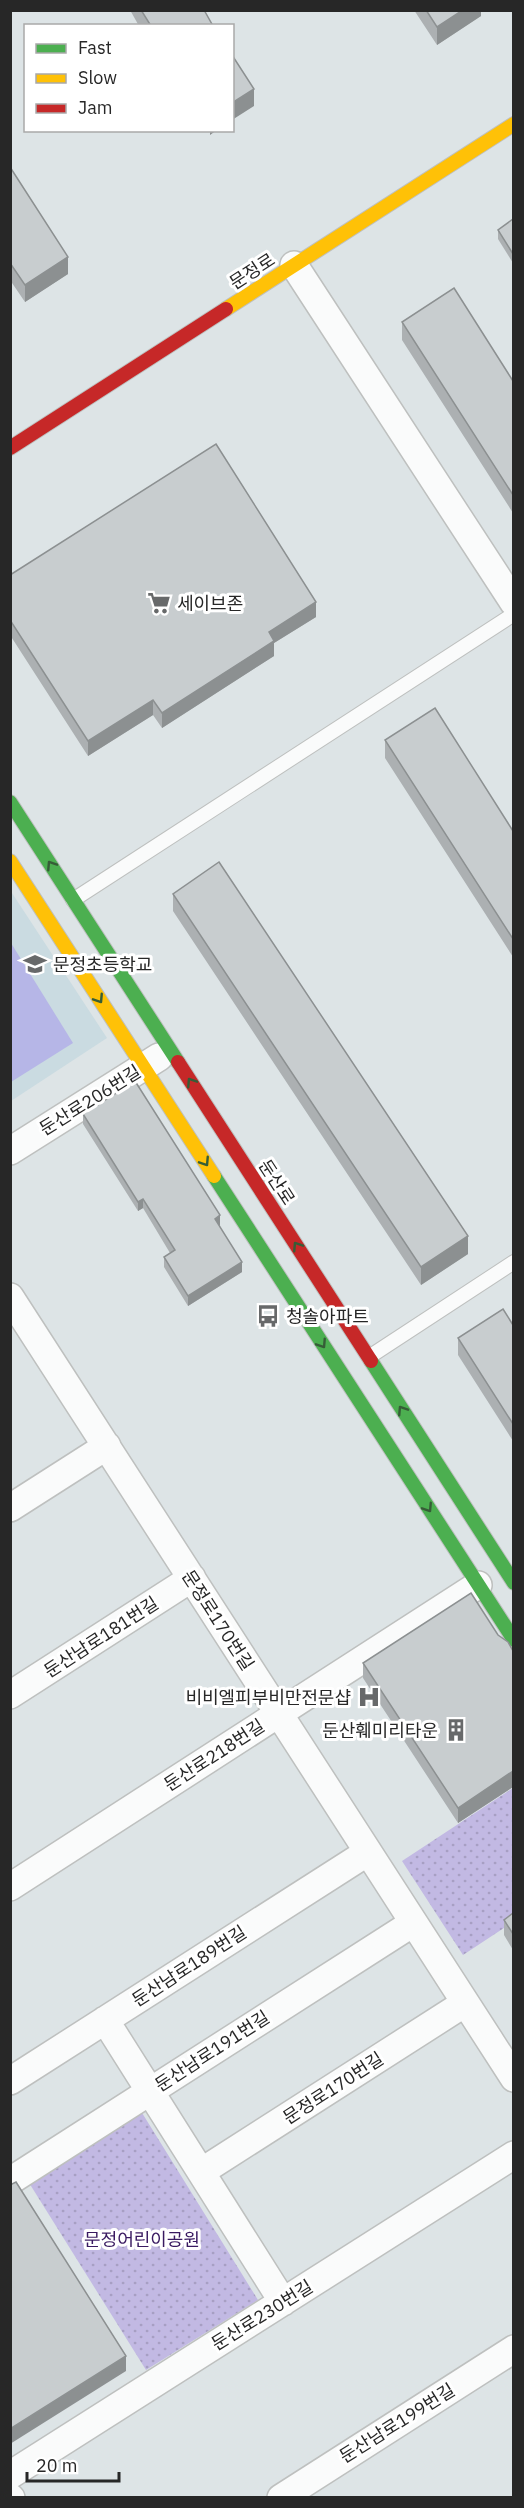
<svg xmlns="http://www.w3.org/2000/svg" width="524" height="2508" font-family="'IBM Plex Sans','Noto Sans KR',sans-serif">
  <defs>
    <pattern id="park-dots" width="8" height="8" patternUnits="userSpaceOnUse" patternTransform="scale(1.5)"><rect width="8" height="8" fill="#c2b9e3"/><path d="M2 2h.1M6 6h.1" fill="none" stroke="#a79fc3" stroke-width="1.8" stroke-linecap="round"/></pattern>
  </defs>
  <rect width="100%" height="100%" fill="#dde4e6"/>
  <path fill="#cadbe1" d="M10 890 107 1038 11 1101H10Z"/>
  <path fill="url(#park-dots)" d="M513 1788V1922L463 1955 402 1861Z
    M139 2108 258 2300 146 2370 26 2178Z"/>
  <path fill="#b6b6e7" d="M11 943 73 1043 11 1082H10Z"/>
  <g fill="none" stroke-linecap="round" stroke-linejoin="round">
    <g stroke="#bec0bf" stroke-width="16">
      <path id="lane" d="M73 900 514 614
        M369 1357 514 1262"/>
    </g>
    <g stroke="#bec0bf" stroke-width="30">
      <path id="street" d="M294 265 514 603
        M10 1151 159 1057
        M10 1297 514 2078
        M10 1508 107 1446
        M10 1695 192 1578
        M10 1887 478 1585
        M105 2020 283 2302
        M10 2081 368 1852
        M201 2172 465 2003
        M10 2181 413 1923
        M10 2475 514 2155
        M10 2497 11 2498
        M281 2498 514 2349"/>
    </g>
    <g stroke="#bec0bf" stroke-width="16">
      <path id="fast" d="M10 802 178 1062
        M214 1176 514 1640
        M371 1361 514 1583"/>
    </g>
    <g stroke="#bec0bf" stroke-width="16">
      <path id="slow" d="M226 309 514 124
        M10 861 214 1176"/>
    </g>
    <g stroke="#bec0bf" stroke-width="16">
      <path id="jam" d="M10 448 226 309
        M178 1062 371 1361"/>
    </g>
    <use href="#lane" stroke="#fafbfb" stroke-width="14"/>
    <use href="#street" stroke="#fafbfb" stroke-width="27"/>
    <use href="#fast" stroke="#4caf50" stroke-width="14"/>
    <use href="#slow" stroke="#ffc107" stroke-width="14"/>
    <use href="#jam" stroke="#c62828" stroke-width="14"/>
  </g>
  <path fill="#acb0b2" d="M130 10H204L213 26H139Z
    M414 10H481V16L437 45Z
    M10 167 68 274 25 302 10 280Z
    M513 219V263L498 239V230Z
    M402 322 513 381V513L402 340Z
    M10 575 316 617 274 643V656L162 728 153 715 88 756 10 635Z
    M385 740 513 831V957L385 758Z
    M173 894 468 1254 421 1285 173 911Z
    M83 1114 220 1225 219 1226 242 1272 188 1306 164 1267V1257L170 1253 143 1208 138 1211 83 1124Z
    M513 1325V1441L458 1355V1338Z
    M498 1635 513 1651V1787L458 1823 363 1678V1663Z
    M513 1913V1950L504 1935V1920Z"/>
  <path fill="#8c9091" d="M463 10H481V16L437 45V27Z
    M254 89V106L232 120V103Z
    M210 130H217L210 135Z
    M68 257V274L25 302V285Z
    M316 602V617L274 643V656L162 728V713L269 632Z
    M153 700V715L88 756V741Z
    M143 1199V1208L138 1211V1202Z
    M220 1215V1225L215 1228V1219Z
    M468 1236V1254L421 1285V1267Z
    M242 1262V1272L188 1306V1296Z
    M513 1771V1787L458 1823V1808Z
    M126 2356V2371L10 2444V2429Z"/>
  <path fill="#c8cdcf" stroke="#8c9091" stroke-width="1.5" d="M141 10H204L213 26H151Z
    M426 10H463L437 27Z
    M232 55 254 89 232 103Z
    M10 167 68 257 25 285 10 263Z
    M513 219V254L498 230Z
    M454 288 513 381V495L402 322Z
    M216 444 316 602 269 632 274 641 162 713 153 700 88 741 10 620V575Z
    M435 708 513 831V939L385 740Z
    M219 862 468 1236 421 1267 173 894Z
    M135 1081 220 1215 215 1219 242 1262 188 1296 164 1257 175 1250 143 1199 138 1202 83 1114Z
    M503 1309 513 1325V1424L458 1338Z
    M471 1593 498 1635 508 1642 513 1651V1771L458 1808 363 1663Z
    M513 1913V1934L504 1920Z
    M16 2182 126 2356 10 2429V2185Z"/>
  <defs><path id="oneway-chevron" d="M-2-3.5L2.5 0L-2 3.5" fill="none" stroke-width="1.6" stroke-linecap="round" stroke-linejoin="round" transform="scale(1.5)"/></defs>
  <g stroke="#365d37">
    <use href="#oneway-chevron" transform="translate(51 865) rotate(-123)"/>
    <use href="#oneway-chevron" transform="translate(99 999) rotate(57)"/>
    <use href="#oneway-chevron" transform="translate(191 1082) rotate(-123)"/>
    <use href="#oneway-chevron" transform="translate(205 1162) rotate(57)"/>
    <use href="#oneway-chevron" transform="translate(297 1246) rotate(-123)"/>
    <use href="#oneway-chevron" transform="translate(322 1344) rotate(57)"/>
    <use href="#oneway-chevron" transform="translate(402 1410) rotate(-123)"/>
    <use href="#oneway-chevron" transform="translate(428 1508) rotate(57)"/>
  </g>
  <defs>
    <g id="supermarket-bare" transform="scale(1.8)"><path d="M-6-5.5h2.5l.6 2H6L4.5 2H-2.5L-4.4-4H-6ZM-1.5 3.2a1.3 1.3 0 1 0 .1 0ZM3 3.2a1.3 1.3 0 1 0 .1 0Z" fill="#67696a" stroke="#fff" stroke-width="2.5" paint-order="stroke"/></g>
    <g id="school-bare" transform="scale(1.8)"><path d="M0-5L7-2L0 1L-7-2ZM-4 1L0 2.5L4 1V4Q0 6-4 4Z" fill="#67696a" stroke="#fff" stroke-width="2.5" paint-order="stroke"/></g>
    <g id="bus-bare" transform="scale(1.8)"><path d="M-5-6H5V4H4V6H2V4H-2V6H-4V4H-5ZM-3.5-4V0h7V-4ZM-3.5 1.2v1.5H-2V1.2ZM2 1.2v1.5H3.5V1.2Z" fill="#67696a" stroke="#fff" stroke-width="2.5" paint-order="stroke"/></g>
    <g id="hospital-bare" transform="scale(1.8)"><path d="M-5-5h3v3.5h4V-5h3V5h-3V1.5h-4V5h-3Z" fill="#67696a" stroke="#fff" stroke-width="2.5" paint-order="stroke"/></g>
    <g id="building-bare" transform="scale(1.8)"><path d="M-4-6H4V6H1V3H-1V6H-4ZM-2.5-4.3h1.7v1.8h-1.7ZM.8-4.3h1.7v1.8H.8ZM-2.5-1h1.7V.8h-1.7ZM.8-1h1.7V.8H.8Z" fill="#67696a" stroke="#fff" stroke-width="2.5" paint-order="stroke"/></g>
  </defs>
  <g fill-rule="evenodd">
    <use href="#supermarket-bare" x="159" y="603"/>
    <use href="#school-bare" x="35" y="964"/>
    <use href="#bus-bare" x="268" y="1316"/>
    <use href="#hospital-bare" x="369" y="1697"/>
    <use href="#building-bare" x="456" y="1730"/>
  </g>
  <g text-anchor="middle" dominant-baseline="central" stroke-width="6" stroke-linejoin="round" paint-order="stroke">
    <g font-size="18" fill="#272727" stroke="#fff">
      <text transform="translate(252 271) rotate(-33)">문정로</text>
      <text transform="translate(90 1100) rotate(-32)">둔산로206번길</text>
      <text transform="translate(277 1182) rotate(57)">둔산로</text>
      <text transform="translate(218 1620) rotate(57)">문정로170번길</text>
      <text transform="translate(101 1637) rotate(-33)">둔산남로181번길</text>
      <text transform="translate(214 1755) rotate(-33)">둔산로218번길</text>
      <text transform="translate(189 1966) rotate(-33)">둔산남로189번길</text>
      <text transform="translate(212 2051) rotate(-33)">둔산남로191번길</text>
      <text transform="translate(333 2088) rotate(-33)">문정로170번길</text>
      <text transform="translate(262 2315) rotate(-32)">둔산로230번길</text>
      <text transform="translate(397 2423) rotate(-32)">둔산남로199번길</text>
    </g>
    <g font-size="18" fill="#272727" stroke="#fff" text-anchor="start">
      <text x="177" y="603">세이브존</text>
      <text x="53" y="964">문정초등학교</text>
      <text x="286" y="1316">청솔아파트</text>
      <text x="351" y="1697" text-anchor="end">비비엘피부비만전문샵</text>
      <text x="438" y="1730" text-anchor="end">둔산훼미리타운</text>
    </g>
    <g font-size="18" fill="#391a61" stroke="#fff">
      <text x="142" y="2239">문정어린이공원</text>
    </g>
  </g>
  <rect width="524" height="2508" fill="none" stroke="#272727" stroke-width="24"/>
  <rect x="24" y="24" width="210" height="108" fill="#ffffff" stroke="#a9a9a9" stroke-width="1.5"/>
  <rect x="36" y="44" width="30" height="9" fill="#4caf50" stroke="#a9a9a9" stroke-width="1.5"/>
  <text x="78" y="54" font-size="18" fill="#272727">Fast</text>
  <rect x="36" y="74" width="30" height="9" fill="#ffc107" stroke="#a9a9a9" stroke-width="1.5"/>
  <text x="78" y="84" font-size="18" fill="#272727">Slow</text>
  <rect x="36" y="104" width="30" height="9" fill="#c62828" stroke="#a9a9a9" stroke-width="1.5"/>
  <text x="78" y="114" font-size="18" fill="#272727">Jam</text>
  <path d="M27 2472v9h92v-9" fill="none" stroke="#272727" stroke-width="3"/>
  <text x="36" y="2472" font-size="18" fill="#272727" stroke="#ffffff" stroke-width="4.5" paint-order="stroke">20 m</text>
</svg>
